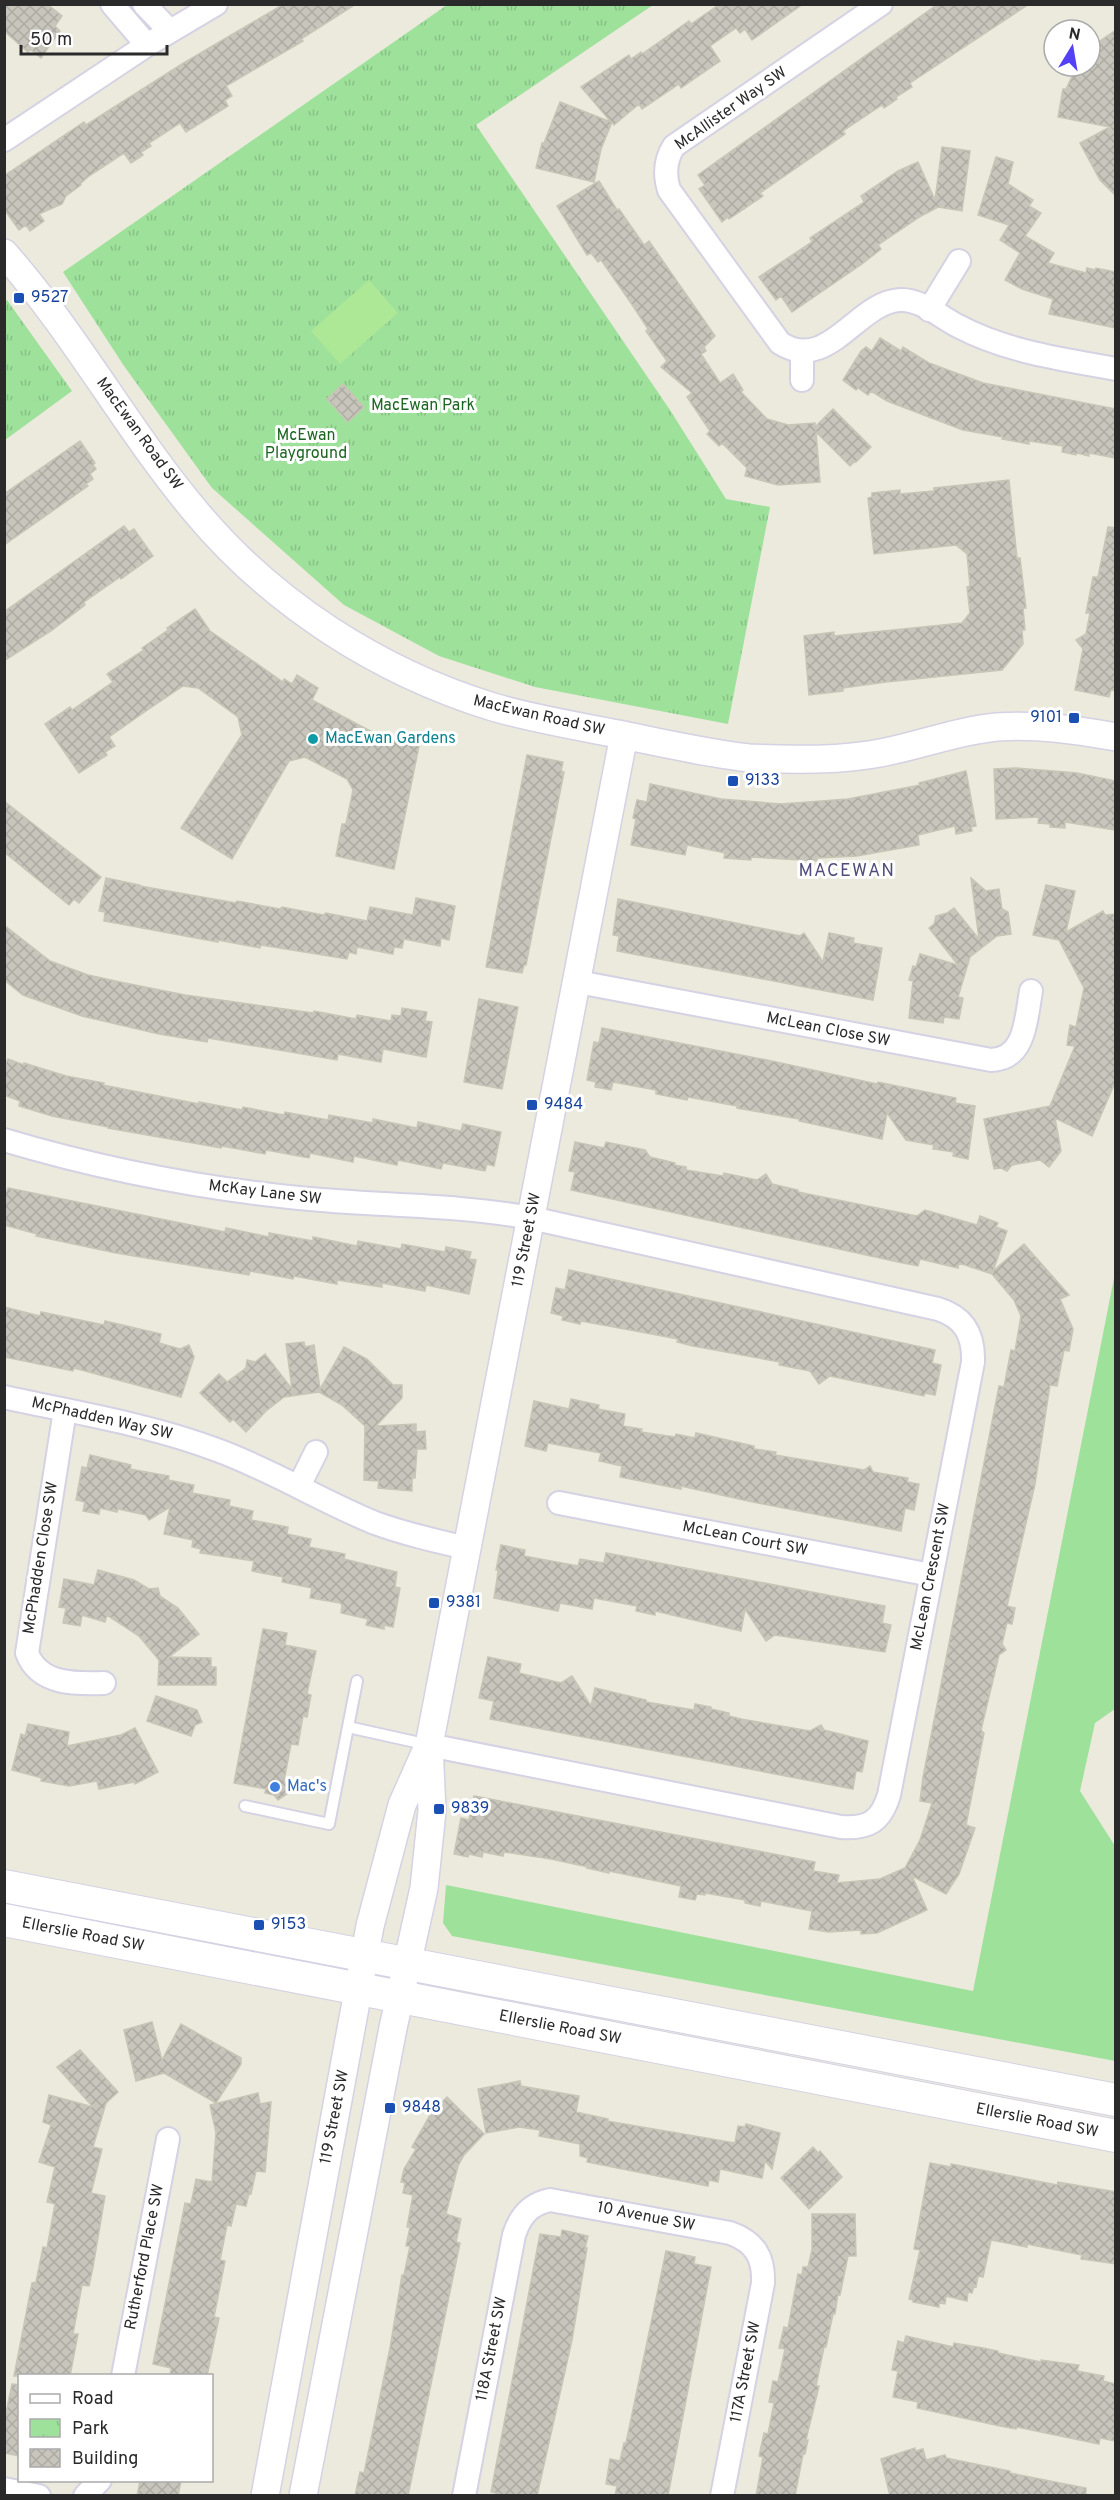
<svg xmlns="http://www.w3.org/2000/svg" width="1120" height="2500" font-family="Overpass,sans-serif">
  <defs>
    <pattern id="park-tufts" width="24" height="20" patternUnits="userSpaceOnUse" patternTransform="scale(1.5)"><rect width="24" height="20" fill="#9ee19b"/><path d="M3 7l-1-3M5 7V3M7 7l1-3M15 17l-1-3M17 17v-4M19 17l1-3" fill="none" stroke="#88c186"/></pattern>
    <pattern id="building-cross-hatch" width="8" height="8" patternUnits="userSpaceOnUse" patternTransform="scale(1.5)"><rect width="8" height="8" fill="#c8c6bc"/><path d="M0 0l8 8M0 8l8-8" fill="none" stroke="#acaaa2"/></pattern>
  </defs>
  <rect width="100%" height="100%" fill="#eceadd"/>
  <path fill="#9ee19b" d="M1115 1273V1709L1095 1723 1080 1791 1115 1846V2061L452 1936 443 1923 446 1885 973 1991Z"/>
  <path fill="url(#park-tufts)" d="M447 5H653L476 125 670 410 726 499 770 507 728 724 535 687 439 656 344 605 212 488 124 366 63 272Z
    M7 300 72 391 5 440 4 302Z"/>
  <path fill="#ade897" d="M369 280 398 313 340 364 311 331Z"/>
  <path fill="url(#building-cross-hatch)" stroke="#c7c6b6" stroke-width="1.5" d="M4 4H47L62 16 55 26 60 31 41 58 30 49 28 52 4 31Z
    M284 4H356L301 39 303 41 226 86 232 96 225 100 228 106 186 132 180 123 149 143 151 146 141 152 143 155 131 163 124 153 89 176 80 184 81 185 66 196 62 204 39 214 44 221 30 231 26 225 19 230 4 209V176L84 122 86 125 182 64Z
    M720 4H803L752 40 745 29 740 33 736 28 710 46 720 61 681 88 679 84 642 109 639 104 614 125 612 122 601 149 594 182 536 168 542 143H544L560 102 611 122 581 87 629 55 631 59 641 52 642 54 689 21 691 24Z
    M938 4H1029L910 83 912 87 896 97 897 99 884 108 882 105 843 131 845 134 760 193 763 196 729 219 728 217 722 222 699 189 705 185 698 175Z
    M1116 30V196L1100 180 1080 143 1110 127 1058 117 1063 89H1066L1077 66H1090V57L1097 43Z
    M942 147 970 151 962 211 938 207 921 216 878 245 881 249 862 264 792 312 781 296 776 300 759 277 812 242 810 238 864 202 861 196 898 171 918 162 935 200Z
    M996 157 1013 162 1008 184 1033 200 1029 206 1041 213 1025 236 1054 253 1048 263 1086 273 1087 268 1095 270 1096 268 1116 272V328L1049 314 1053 299 1022 289 1005 280 1020 253 1000 240 1009 225 978 215Z
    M599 181 617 210 619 209 644 245 649 241 715 336 704 347 706 351 701 354 720 383 733 374 743 390 741 392 767 419 788 425 815 423V427L833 409 871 447 856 462 855 461 850 466 816 432 820 482 778 485 745 476 747 468 722 443 719 446 707 434 710 431 687 397 692 393 661 367 667 361 646 331 648 329 631 303 601 260 598 262 591 253 587 255 557 206Z
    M880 338 901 351 903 347 929 363 983 383 1116 409V458L1089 453V456L1077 453 1076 455 1062 452 1063 446 1029 441V444L1002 439 1003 437 963 430 887 401 871 391 868 395 858 388 856 390 843 380 861 351 866 347 872 351Z
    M343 384 364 407 348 422 327 399Z
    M80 441 95 463 93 465 96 469 90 474 93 479 86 484 88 486 4 545V494Z
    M1009 480 1017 558H1020L1026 608H1023L1025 630H1022L1023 644 1002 670 886 682 843 688V691L809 695 804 636 834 632V636L962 623 970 613 967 587 970 586 967 554 956 545 874 554 868 498 872 497V493L900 490V494L934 491V488Z
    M124 526 129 532 134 529 153 556 121 579 120 577 84 602 85 605 51 631 4 661V612Z
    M1108 527 1116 528V691L1111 690 1109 697 1075 690 1083 649 1076 640 1086 634 1090 613H1086L1093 577H1098Z
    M195 609 210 631 283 682 284 679 292 684 297 675 318 688 312 700 387 740 419 746 394 869 336 856 342 824H346L353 790 347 779 305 757 289 761 232 859 181 828 242 735 238 717 198 688 183 686 146 711 109 737 115 746 105 752 107 755 79 773 45 724 70 707 72 710 113 682 107 674 144 650 142 648 168 630 167 628Z
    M527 755 563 762 561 771 564 772 526 965H524L522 973 486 967Z
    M1016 768 1077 773 1116 781V830L1065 822V828L1050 827V824L1038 823 1039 817 996 819 994 769Z
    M966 771 976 826 971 827 972 831 956 834 955 826 918 835 919 845 857 856 817 858V861L751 857V860L724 858 725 853 687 845 685 855 631 845 636 819 633 818 637 800 647 802 650 784 721 799 781 804 848 799 920 785 919 783Z
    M4 801 101 877 79 903 74 899 69 905 4 852Z
    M106 878 140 885V886L236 903 237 901 280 909 282 907 323 915 326 913 367 921 370 907 413 915 416 898 455 906 449 940 441 938 440 946 404 939 402 948 394 947 393 954 357 947 356 954 349 952 347 959 261 945 260 948 218 940V942L104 921 105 912 99 911Z
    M971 878 986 891 999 889 1002 909 1008 912 1011 934 997 936 970 957 958 997 963 998 959 1019 944 1017 943 1023 909 1018 913 981 909 980 913 966 916 967 920 954 958 965 929 928 934 924 936 916 947 913 954 908 979 939Z
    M1046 885 1075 891 1066 932 1103 911 1105 915 1116 914V1080L1092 1136 1055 1118 1061 1151 1049 1167 1040 1160 1012 1165 1007 1171 1001 1168 994 1169 984 1119 1050 1106 1075 1046 1067 1045 1070 1025 1076 1027 1084 988 1059 940 1033 935Z
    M618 899 800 936 804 933 823 962 829 933 854 938 853 943 882 948 873 1000 617 951 619 936 613 935Z
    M4 925 50 961 88 975 120 982 185 995 313 1013 314 1011 356 1019 357 1015 391 1021 392 1015 401 1016 402 1008 427 1012 425 1021 432 1022 426 1057 383 1049 381 1062 338 1054 337 1060 208 1038 207 1042 159 1034 82 1016 23 995 4 980Z
    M479 999 518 1007 502 1089 464 1082Z
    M602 1028 767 1060 877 1084 878 1082 956 1098 955 1103 975 1106 968 1159 953 1156 954 1152 933 1149 934 1145 906 1140 887 1113 882 1139 799 1121V1119L737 1108V1106L688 1097 687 1100 656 1094V1090L613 1082 611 1090 595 1087 596 1082 587 1080 594 1042 599 1043Z
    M8 1059 24 1065V1063L66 1076 104 1083 103 1085 199 1104V1102L242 1110 243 1107 284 1115 285 1112 328 1120 329 1115 373 1123V1119L417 1128 418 1122 461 1131 463 1124 501 1132 494 1166 487 1164 485 1171 443 1163 441 1169 398 1160 397 1165 354 1156 353 1162 310 1153 309 1158 266 1150 265 1154 222 1146 221 1148 108 1128V1127L52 1116 19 1106 20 1101 4 1095V1067Z
    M575 1142 604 1148 606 1142 645 1150 650 1157 675 1163 674 1165 686 1167V1170L723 1176 724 1173 757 1180 766 1174 772 1184 798 1190V1192L917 1216 925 1210 977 1225 980 1216 998 1223 996 1227 1007 1231 993 1271 1024 1244 1069 1295 1060 1299 1073 1329 1069 1351 1064 1350 1057 1386 1050 1385 1035 1484 1007 1606 1015 1608 1012 1624 1007 1623 1002 1644 1006 1650 999 1655 981 1730 984 1733 966 1825 975 1828 959 1874 946 1894 912 1876 927 1910 877 1933 861 1934V1930L828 1932 809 1929 812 1911 761 1901 760 1906 745 1903V1900L705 1893V1895L697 1894 695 1900 679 1897 681 1886 609 1871V1873L587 1868 588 1867 551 1859 504 1852 503 1856 483 1852 482 1857 469 1854 468 1857 454 1854 461 1818 469 1820 474 1796 815 1862 813 1871 839 1875 837 1883 880 1879 905 1868 920 1840 932 1803 920 1801 923 1777 999 1386 1004 1387 1011 1350 1015 1351 1021 1316 1014 1300 992 1274 959 1263 958 1268 920 1259 918 1266 898 1262 571 1190 575 1172 569 1171Z
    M8 1188 225 1232 226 1228 269 1237V1233L313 1241V1237L357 1246 358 1241 401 1249 402 1244 445 1252 446 1247 471 1252 469 1259 476 1260 469 1294 426 1285 425 1291 382 1283V1287L337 1280V1284L294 1276 293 1279 250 1271 249 1275 116 1253 36 1236 37 1234 4 1225V1191H7Z
    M569 1270 935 1350 932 1363 941 1365 935 1395 925 1393 924 1396 830 1376 819 1384 810 1371 779 1365 780 1362 693 1346 677 1342 678 1339 641 1332 581 1321 580 1324 562 1320 563 1316 551 1313 556 1288 565 1290Z
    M4 1307 40 1316 41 1312 104 1325 105 1321 161 1334 159 1343 180 1349 189 1345 194 1357 181 1397 74 1368 73 1371 4 1357Z
    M304 1342 305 1347 314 1345 320 1389 344 1347 367 1359 393 1385H402V1398L376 1426 416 1424V1432L425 1431 426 1449H417L415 1478H412V1491L378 1488 379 1481 364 1480 365 1426 342 1405 319 1392 284 1397 266 1411 246 1432 233 1419 230 1422 200 1393 219 1374 227 1382 246 1368 247 1360 255 1362 265 1354 292 1389 286 1344Z
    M571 1399 599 1405 598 1409 625 1414 623 1426 642 1429 641 1432 675 1437 676 1434 695 1438 696 1433 754 1446V1449L776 1452 775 1455 864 1470 870 1466 873 1472 908 1478 907 1482 919 1484 914 1510 905 1508 901 1531 748 1501 681 1486V1489L620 1477 622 1466 599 1461 601 1453 548 1443 546 1451 525 1446 534 1401 569 1409Z
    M90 1455 131 1465 130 1469 169 1476 168 1480 194 1485 192 1493 230 1500 229 1506 253 1511 251 1520 288 1527 287 1534 311 1539 309 1547 345 1554 344 1559 397 1572 395 1587 400 1588 393 1627 384 1625V1629L366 1625 368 1619 341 1613 342 1605 340 1603 310 1598 312 1588 282 1582 283 1577 252 1571 254 1561 200 1553 201 1549 192 1547 193 1540 164 1534 170 1507 149 1520 146 1515 118 1509 117 1512 100 1508 99 1514 83 1511 85 1502 76 1500 82 1467 87 1468Z
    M501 1545 525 1550 524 1556 578 1566 580 1559 604 1563 606 1553 885 1606 882 1623 891 1625 885 1652 775 1635 766 1641 745 1609 741 1631 655 1611V1615L636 1611 637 1606 594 1598 592 1609 560 1603 558 1611 494 1598 497 1579 498 1570H496Z
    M98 1570 134 1580 149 1589 158 1588 160 1596 178 1608 199 1634 169 1657 211 1658V1667H216V1685H158L159 1660 139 1636 107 1615 105 1622 82 1615 80 1626 63 1623 66 1608 59 1607 64 1579 94 1585Z
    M263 1629 287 1633 285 1645 316 1651 307 1694 311 1695 307 1717 303 1716 298 1745 291 1744 284 1781 291 1791 278 1800 274 1795 265 1793 266 1789 234 1783Z
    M488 1657 521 1664 519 1673 561 1683 572 1676 591 1706 595 1688 646 1700V1702L694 1710 695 1704 711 1707V1709L729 1713V1716L741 1719 810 1731 821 1725 824 1730 868 1741 862 1772 856 1771 853 1789 490 1719 494 1701 479 1698Z
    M156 1696 197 1710 202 1722 195 1725 191 1736 147 1721Z
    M28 1724 69 1732 67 1746 121 1735 135 1728 158 1772 135 1784 134 1782 99 1789 97 1781 69 1786 41 1781 42 1778 12 1770 21 1734 25 1736Z
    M152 2022 162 2060 181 2024 241 2058V2064L216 2103 164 2073 136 2081 124 2030Z
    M80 2050 118 2092 106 2103 93 2147 102 2149 91 2193 105 2196 93 2267 89 2286 82 2285 73 2334H78L70 2376H14L32 2283 36 2282 43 2247 47 2248 55 2204 47 2202 55 2167 39 2162 51 2125 43 2122 49 2095 93 2107 57 2067Z
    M520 2081 521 2086 579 2096 576 2112 608 2119 607 2121 735 2143 738 2126 745 2127 746 2124 780 2133 772 2169 765 2161 762 2178 720 2169 718 2182 709 2180 708 2186 587 2162 588 2158 580 2156V2144L539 2136 540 2130 519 2127 486 2133 478 2089Z
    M258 2093 260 2104 271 2102 265 2172 256 2171 251 2194 249 2193 246 2206 236 2204 231 2226 227 2225 220 2260 225 2261 214 2317 219 2318 207 2376H170L171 2368 153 2364 185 2203 191 2204 196 2179 212 2182 216 2133 210 2105Z
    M447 2097 484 2134 464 2155 458 2166 446 2214 461 2219 456 2242 460 2243 408 2496H355L360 2472 364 2473 390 2348 402 2275H404L410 2246H406L410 2227H407L413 2195 403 2193 405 2183 401 2182 404 2169 416 2149 412 2147 430 2115 426 2111 436 2100 440 2104Z
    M813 2147 818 2153 820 2151 842 2177 809 2209 781 2178Z
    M930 2163 951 2167V2164L1057 2185 1058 2182 1116 2192V2264L1081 2259 1082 2255 1027 2244V2247L991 2240 983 2277 978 2276 976 2287 974 2286 972 2293 968 2292 967 2301 946 2296 945 2304 939 2303V2307L913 2302V2300L909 2299 920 2250 914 2249Z
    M812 2214H855L856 2256H848L840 2295 838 2294 835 2314H833L826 2347H824L816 2386H819L806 2440H808L805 2454H803L795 2496H756L763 2457 759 2456 764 2433 768 2434 774 2403 769 2402 773 2381 778 2382 785 2349 779 2348 784 2327 788 2328 798 2274 802 2275 803 2267H808L812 2250Z
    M562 2230 588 2236 585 2248H587L572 2340 537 2496H508L491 2492 540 2234 561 2237Z
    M666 2251 695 2257 694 2264 711 2267 668 2496H615L617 2486 606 2484 610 2459 620 2461 624 2443H626Z
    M906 2336 953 2347 954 2343 983 2348 998 2351V2353L1041 2362V2360L1079 2365 1077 2371 1104 2376 1103 2381 1116 2384V2441L1100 2438 1099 2444 1017 2427 1016 2429 1000 2426 917 2408 918 2402 893 2397 898 2371 892 2370 898 2341 904 2343Z
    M12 2384 20 2385V2456L4 2453V2422Z
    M915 2448V2451L923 2449 926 2460 945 2455 946 2458 1010 2471V2473L1086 2488V2496H890L881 2459Z
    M140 2481H181L178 2496H137Z"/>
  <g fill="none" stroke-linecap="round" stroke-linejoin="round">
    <g stroke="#d4d2e3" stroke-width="14">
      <path id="service" d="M348 1727 429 1745
        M245 1806 329 1824 357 1681"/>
    </g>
    <g stroke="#d4d2e3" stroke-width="26">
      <path id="minor" d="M112 4 147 45
        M144 4 170 31
        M881 4 674 146C665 160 664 174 669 190L780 343C828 374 857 302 900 300 921 299 940 317 958 326 1007 352 1062 359 1116 369
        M4 140 147 45 216 4
        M929 310 959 261
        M802 380V351
        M578 982 991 1060C1026 1059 1026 1018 1031 991
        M4 1140C101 1169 199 1188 299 1198 376 1206 455 1204 531 1218L938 1309C964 1317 974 1335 973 1362L889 1795C881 1821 869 1829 841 1827L429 1745
        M4 1397C76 1413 148 1424 217 1450 272 1470 321 1501 375 1523 405 1534 436 1541 467 1548
        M65 1410 27 1653C39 1685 76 1684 104 1683
        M299 1486 316 1452
        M559 1503 931 1575
        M123 2376 168 2139
        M4 2489 39 2496
        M85 2496 100 2480
        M464 2496 514 2235C520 2216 530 2204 550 2200L730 2233C755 2242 764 2257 763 2283L722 2496"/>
    </g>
    <g stroke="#d4d2e3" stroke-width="30">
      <path id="tertiary" d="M4 253C76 334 127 430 196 512 273 604 379 672 493 707 534 719 577 726 618 734 662 743 705 753 749 758 788 760 828 761 868 755 911 749 953 731 997 727 1037 724 1077 730 1116 737
        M265 2496 370 1926 402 1805 426 1751
        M303 2496 393 2028 424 1888 432 1811 429 1745 624 735"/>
    </g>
    <g stroke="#d4d2e3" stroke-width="34">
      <path id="secondary" d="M4 1886 1116 2100
        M4 1920 1116 2136"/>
    </g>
    <use href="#service" stroke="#fff" stroke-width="10"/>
    <use href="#minor" stroke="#fff" stroke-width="22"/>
    <use href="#tertiary" stroke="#fff" stroke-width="27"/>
    <use href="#secondary" stroke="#fff" stroke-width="32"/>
  </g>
  <g fill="#1a4fb4" stroke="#fff" stroke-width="2">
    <rect x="13" y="292" width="12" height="12" rx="3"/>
    <rect x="1068" y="712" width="12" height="12" rx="3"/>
    <rect x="727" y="775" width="12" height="12" rx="3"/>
    <rect x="526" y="1099" width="12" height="12" rx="3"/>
    <rect x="428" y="1597" width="12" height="12" rx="3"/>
    <rect x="433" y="1803" width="12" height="12" rx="3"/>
    <rect x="253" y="1919" width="12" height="12" rx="3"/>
    <rect x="384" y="2102" width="12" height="12" rx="3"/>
  </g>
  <circle fill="#0f9aa8" stroke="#fff" stroke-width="2" cx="313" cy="739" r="6"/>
  <circle fill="#3f7fe0" stroke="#fff" stroke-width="2" cx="275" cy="1787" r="6"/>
  <g text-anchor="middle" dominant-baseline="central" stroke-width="6" stroke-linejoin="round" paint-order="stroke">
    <g font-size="16" fill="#2a2a2a" stroke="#fff">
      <text transform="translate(731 109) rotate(-35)">McAllister Way SW</text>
      <text transform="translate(139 434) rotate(54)">MacEwan Road SW</text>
      <text transform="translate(539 716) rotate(13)">MacEwan Road SW</text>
      <text transform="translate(828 1030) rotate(11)">McLean Close SW</text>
      <text transform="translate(265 1193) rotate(7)">McKay Lane SW</text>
      <text transform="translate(527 1240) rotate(-79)">119 Street SW</text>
      <text transform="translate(102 1419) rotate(13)">McPhadden Way SW</text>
      <text transform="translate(745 1539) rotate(11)">McLean Court SW</text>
      <text transform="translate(41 1558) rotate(-81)">McPhadden Close SW</text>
      <text transform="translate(931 1577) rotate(-79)">McLean Crescent SW</text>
      <text transform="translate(83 1935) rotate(11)">Ellerslie Road SW</text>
      <text transform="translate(560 2028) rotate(11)">Ellerslie Road SW</text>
      <text transform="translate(335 2117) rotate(-79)">119 Street SW</text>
      <text transform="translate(1037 2121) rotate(11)">Ellerslie Road SW</text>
      <text transform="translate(646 2217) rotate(11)">10 Avenue SW</text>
      <text transform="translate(145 2257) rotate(-79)">Rutherford Place SW</text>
      <text transform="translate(492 2349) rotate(-79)">118A Street SW</text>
      <text transform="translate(746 2372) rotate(-79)">117A Street SW</text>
    </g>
    <g font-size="16" fill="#164399" stroke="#fff" text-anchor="start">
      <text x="31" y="298">9527</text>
      <text x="1062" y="718" text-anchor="end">9101</text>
      <text x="745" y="781">9133</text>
      <text x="544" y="1105">9484</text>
      <text x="446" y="1603">9381</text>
      <text x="451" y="1809">9839</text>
      <text x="271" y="1925">9153</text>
      <text x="402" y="2108">9848</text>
    </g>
    <g font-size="16" fill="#1c6622" stroke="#fff">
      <text x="423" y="406">MacEwan Park</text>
      <text x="306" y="436">McEwan<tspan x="306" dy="18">Playground</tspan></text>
    </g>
    <g font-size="16" fill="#0d838f" stroke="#fff" text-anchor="start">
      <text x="325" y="739">MacEwan Gardens</text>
    </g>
    <g font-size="16" fill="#366cbe" stroke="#fff" text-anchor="start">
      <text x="287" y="1787">Mac's</text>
    </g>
    <g font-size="18" letter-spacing="1.5" fill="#514c7a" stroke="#fff">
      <text x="847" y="871">MACEWAN</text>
    </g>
  </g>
  <rect width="1120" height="2500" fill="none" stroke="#2a2a2a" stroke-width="12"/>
  <rect x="18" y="2374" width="195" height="108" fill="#ffffff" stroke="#aaaaaa" stroke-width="1.5"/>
  <rect x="30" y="2394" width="30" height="9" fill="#ffffff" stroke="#aaaaaa" stroke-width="1.5"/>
  <text x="72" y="2404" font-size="18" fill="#2a2a2a">Road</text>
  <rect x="30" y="2419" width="30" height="18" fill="url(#park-tufts)" stroke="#aaaaaa" stroke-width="1.5"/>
  <text x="72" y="2434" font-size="18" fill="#2a2a2a">Park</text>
  <rect x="30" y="2449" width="30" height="18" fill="url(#building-cross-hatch)" stroke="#aaaaaa" stroke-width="1.5"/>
  <text x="72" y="2464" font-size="18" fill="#2a2a2a">Building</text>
  <g transform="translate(1072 48) rotate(11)"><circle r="28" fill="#ffffff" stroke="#aaaaaa" stroke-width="1.5"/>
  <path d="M0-4.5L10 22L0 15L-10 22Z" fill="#5441f5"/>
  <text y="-9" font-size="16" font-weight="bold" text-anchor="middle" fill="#2a2a2a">N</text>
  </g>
  <path d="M21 45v9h146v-9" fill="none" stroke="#2a2a2a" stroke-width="3"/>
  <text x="30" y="45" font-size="18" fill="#2a2a2a" stroke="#ffffff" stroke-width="4.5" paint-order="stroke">50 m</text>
</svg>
